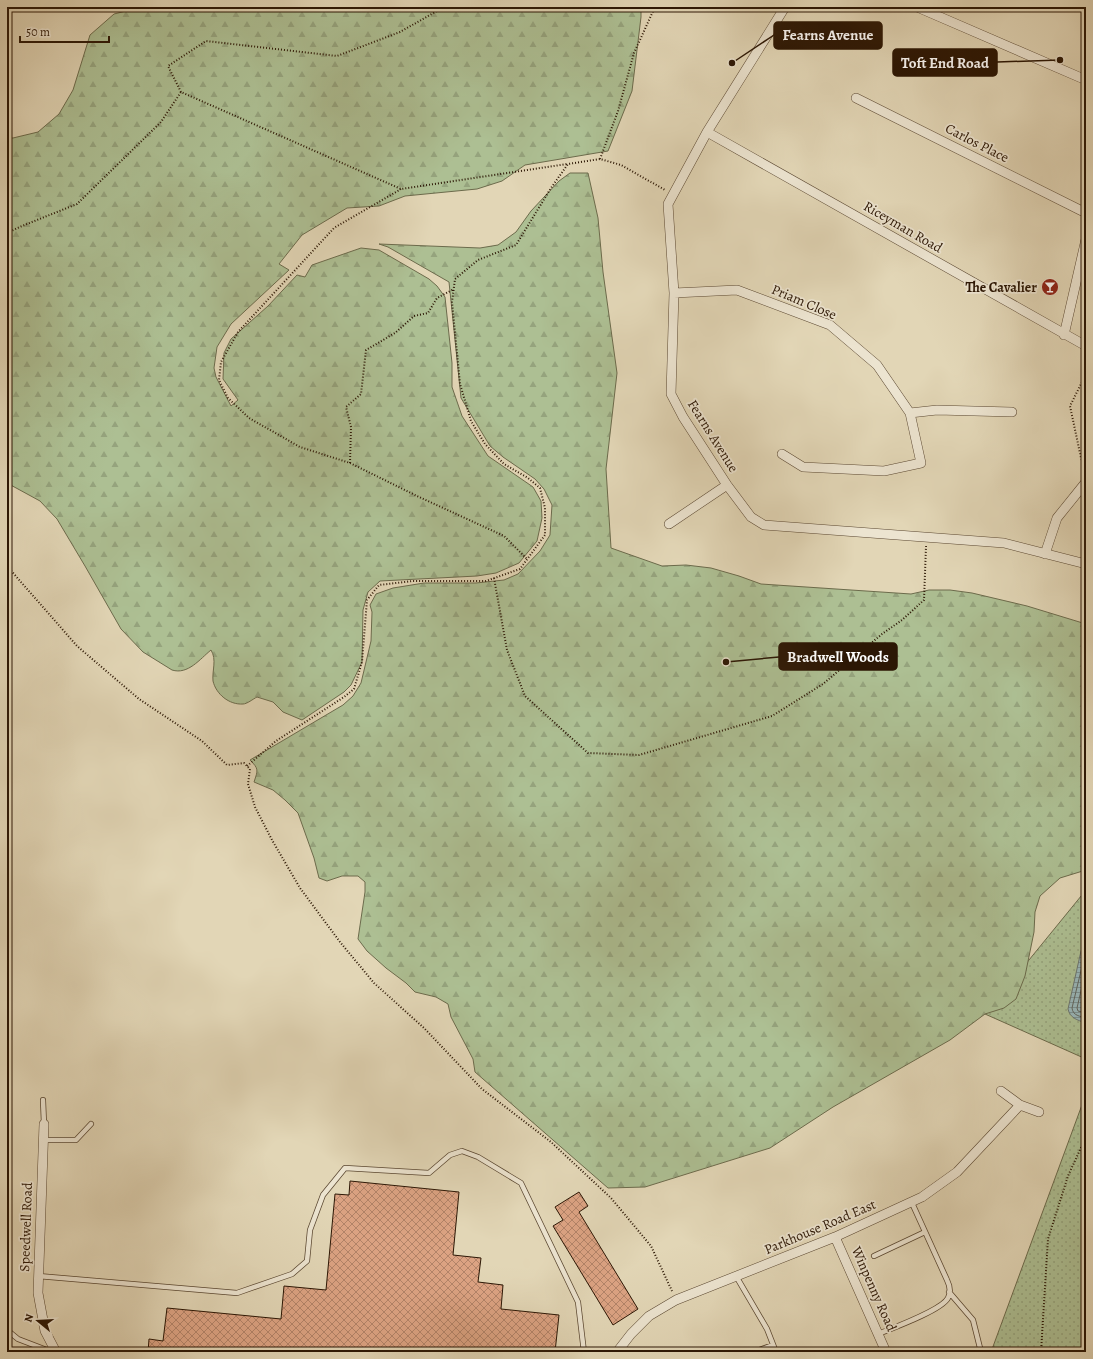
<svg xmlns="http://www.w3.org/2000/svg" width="1093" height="1359" font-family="Alegreya,serif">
  <defs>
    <pattern id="green-dots" width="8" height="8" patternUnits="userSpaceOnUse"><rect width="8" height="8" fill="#adbf93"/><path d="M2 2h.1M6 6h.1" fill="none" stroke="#95a37d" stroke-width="1.8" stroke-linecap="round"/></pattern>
    <pattern id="forest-firs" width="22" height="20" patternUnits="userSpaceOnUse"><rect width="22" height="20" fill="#adbf93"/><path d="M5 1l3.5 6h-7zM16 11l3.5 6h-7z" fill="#95a37d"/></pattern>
    <pattern id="water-rules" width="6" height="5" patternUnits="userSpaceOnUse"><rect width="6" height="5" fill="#99b6b8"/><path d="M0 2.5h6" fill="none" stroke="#7d9394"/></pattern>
    <pattern id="building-cross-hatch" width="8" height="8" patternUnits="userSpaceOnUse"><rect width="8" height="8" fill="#dca383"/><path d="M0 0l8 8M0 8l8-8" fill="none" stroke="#b38469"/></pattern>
  </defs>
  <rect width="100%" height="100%" fill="#e2d6b6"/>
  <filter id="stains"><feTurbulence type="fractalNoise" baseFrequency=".005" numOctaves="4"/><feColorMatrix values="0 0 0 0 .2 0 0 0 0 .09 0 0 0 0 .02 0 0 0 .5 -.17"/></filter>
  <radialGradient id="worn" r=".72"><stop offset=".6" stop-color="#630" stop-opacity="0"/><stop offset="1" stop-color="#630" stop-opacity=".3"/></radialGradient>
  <path fill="url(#green-dots)" stroke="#6c6b4c" d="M1086 890V1059L985 1014Z
    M1086 1094V1352H991Z"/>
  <path fill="url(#forest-firs)" stroke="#6c6b4c" d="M142 7H641V17L632 91 608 151 525 165 502 181 477 189 405 196 379 206 347 208 302 235 279 264 289 270 231 324 217 347 214 368 216 377 231 406 238 400 223 379 224 353 231 339 268 306 297 275 305 277 312 265 361 248 379 250 429 279 437 286 445 297 452 363V387L462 416 488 456 533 487 541 501 542 518 537 541 519 563 496 573 477 576 380 581 368 592 363 610 362 662 351 685 344 692 302 720 283 712 273 702 257 697C253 699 247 704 243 704 229 705 216 694 213 681 212 670 217 660 211 650 200 659 188 675 172 670L143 652 121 629 85 566 57 519 40 501 7 483V138H13L38 132 59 114 73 90 90 35 114 14Z
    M570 173H588L598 218 603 272 617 373 606 469 611 548 662 566 686 565 711 568 739 576 761 584 911 594 929 590H950L972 593 1027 606 1086 624V870L1060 878 1040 896 1035 912 1034 932 1025 976 1016 999 1004 1008 985 1014 950 1040 833 1107 770 1148 645 1187 608 1188 475 1072 473 1059 451 1017 448 1004 436 997 415 992 406 983 386 968 367 951 358 939 365 892V882L358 876H342L327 881 319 878 314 858 298 813 285 800 273 790 254 782C258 770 259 769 250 760L343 705 353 696 361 683 371 641 372 612 370 605 376 594 393 588 424 583H476L504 580 518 574 540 551 550 535 552 505 544 489 535 479 503 457 490 446 461 398 449 282 388 247 379 244 480 248 498 245 516 232 531 211 559 181Z"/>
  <path fill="url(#water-rules)" stroke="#6d7670" d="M1086 944V1023C1077 1020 1070 1018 1068 1009L1081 951 1084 945Z"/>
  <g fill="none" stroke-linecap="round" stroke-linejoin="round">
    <path stroke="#62665e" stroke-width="1" d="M1086 950 1072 1008C1073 1016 1080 1016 1086 1018
      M1086 969 1077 1008 1078 1011 1086 1013"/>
  </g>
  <path fill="url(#building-cross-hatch)" stroke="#2c1705" d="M350 1181 459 1192 453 1255 481 1258 478 1282 503 1285 501 1309 559 1315 555 1352H148L149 1339 163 1341 167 1308 281 1319 284 1286 326 1290 335 1194 349 1195Z
    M579 1192 588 1206 579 1212 638 1309 613 1325 553 1226 563 1220 555 1207Z"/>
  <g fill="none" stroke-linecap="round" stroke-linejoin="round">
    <g stroke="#5a4731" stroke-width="6">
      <path id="service" d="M43 1100 44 1124
        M44 1140H76L91 1124
        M874 1256 925 1232
        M38 1276 237 1293 292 1274 307 1261 310 1230 323 1195 345 1168 429 1173 450 1155 462 1151 478 1157 521 1183 578 1302 584 1352
        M736 1276 767 1329 776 1352
        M949 1292 973 1320 981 1352
        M7 1330 18 1339 52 1352
        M878 1334C893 1328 942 1310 948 1298 951 1292 950 1286 947 1280L912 1203
        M754 1352 773 1345"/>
    </g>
    <g stroke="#5a4731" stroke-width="10">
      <path id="minor" d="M785 7 707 132 668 204 674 293 671 394 683 417 727 485 751 517 764 525 1004 543 1086 564
        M917 7 1086 80
        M856 98 1086 213
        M707 132 1086 346
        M674 293 737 290 830 325 877 365 910 413 921 463 884 471 803 467 782 454
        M1064 335 1086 239
        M910 413 937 410 1012 412
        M669 524 727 485
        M1045 554 1057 518 1086 482
        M1001 1091 1020 1105 1039 1112
        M44 1124 38 1293 45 1331 56 1352
        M835 1237 886 1352
        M617 1352 631 1334 649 1316 676 1300 835 1237 922 1197 957 1172 1020 1105"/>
    </g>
    <path stroke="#2c1705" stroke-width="2" stroke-dasharray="1 2" stroke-linecap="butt" d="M181 92 168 66 206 41 337 56 400 32 444 7
      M600 159 618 111 634 53 655 7
      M401 189 334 228 238 332 221 362 219 380 228 398 249 418 300 447 350 463 417 496 504 536 527 559
      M7 233 22 226 77 204 161 122 181 92 401 189 567 164
      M1086 374 1070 406 1081 458 1086 470
      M350 463 351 427 346 407 361 394 366 350 395 333 414 316 428 313 437 298 454 289
      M7 566 77 646 139 699 202 741 227 765 244 763 250 769 248 784 255 807 272 840 300 888 340 942 374 983 424 1028 482 1089 551 1142 611 1198 651 1246 672 1291
      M494 578 507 650 525 696 588 753 639 755 772 716 823 684 882 634 902 620 924 600 926 546
      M247 766 276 741 344 697 354 689 362 662 367 600 379 585 413 581H486L520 569 545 535V508L540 488 528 478 504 464 485 444 471 421 460 384 452 302 455 279 478 260 516 245 551 188 568 164 600 159 621 165 665 190
      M1041 1352 1048 1239 1068 1176 1084 1141H1086"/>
    <use href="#service" stroke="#ece4d0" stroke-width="4.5"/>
    <use href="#minor" stroke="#ece4d0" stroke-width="9"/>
  </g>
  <defs>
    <g id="bar-disc" transform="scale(0.9)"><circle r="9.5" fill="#8f2418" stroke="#ece4d0"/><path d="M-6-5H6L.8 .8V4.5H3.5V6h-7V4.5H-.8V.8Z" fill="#fff"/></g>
  </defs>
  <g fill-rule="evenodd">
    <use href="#bar-disc" x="1050" y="287"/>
  </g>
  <g text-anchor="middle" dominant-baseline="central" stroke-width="3.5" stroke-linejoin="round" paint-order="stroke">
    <g font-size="14" fill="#2c1705" stroke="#ece4d0">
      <text transform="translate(977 143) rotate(27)">Carlos Place</text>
      <text transform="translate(903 227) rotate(30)">Riceyman Road</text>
      <text transform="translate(804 302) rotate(23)">Priam Close</text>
      <text transform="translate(713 436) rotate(58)">Fearns Avenue</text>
      <text transform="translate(26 1227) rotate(-88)">Speedwell Road</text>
      <text transform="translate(820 1227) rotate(-23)">Parkhouse Road East</text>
      <text transform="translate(874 1289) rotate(66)">Winpenny Road</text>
    </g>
    <g font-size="14" font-weight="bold" fill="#2c1705" stroke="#ece4d0" text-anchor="end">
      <text x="1037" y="287">The Cavalier</text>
    </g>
  </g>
  <path fill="none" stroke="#2c1705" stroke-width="1.5" d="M732 63L774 35M1060 60L997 62M726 662L779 657"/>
  <g fill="#2c1705" stroke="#ece4d0" stroke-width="1.5">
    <circle cx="732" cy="63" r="4"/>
    <circle cx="1060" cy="60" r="4"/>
    <circle cx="726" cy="662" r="4"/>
  </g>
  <g fill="#2c1705" stroke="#2c1705" stroke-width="1.5">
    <rect x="774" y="22" width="108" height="27" rx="4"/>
    <rect x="893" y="49" width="104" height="27" rx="4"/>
    <rect x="779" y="643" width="118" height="27" rx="4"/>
  </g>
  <g font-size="15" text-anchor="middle" font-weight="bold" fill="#fff">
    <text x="828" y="40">Fearns Avenue</text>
    <text x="945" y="68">Toft End Road</text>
    <text x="838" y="662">Bradwell Woods</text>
  </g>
  <rect width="1093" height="1359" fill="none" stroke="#e2d6b6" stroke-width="24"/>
  <rect x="8" y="8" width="1077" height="1343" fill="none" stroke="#2c1705" stroke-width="2"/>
  <rect x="12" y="12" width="1069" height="1335" fill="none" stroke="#2c1705"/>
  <g transform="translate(38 1321) rotate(288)" stroke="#ece4d0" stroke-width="3" paint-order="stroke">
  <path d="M0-3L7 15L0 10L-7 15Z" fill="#2c1705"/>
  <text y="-6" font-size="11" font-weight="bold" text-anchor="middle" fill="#2c1705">N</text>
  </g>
  <path d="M20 36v6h89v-6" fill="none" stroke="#2c1705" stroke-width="2"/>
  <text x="26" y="36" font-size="12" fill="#2c1705" stroke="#ece4d0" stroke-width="3" paint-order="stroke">50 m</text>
  <rect width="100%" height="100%" filter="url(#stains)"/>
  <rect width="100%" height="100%" fill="url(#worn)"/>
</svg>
